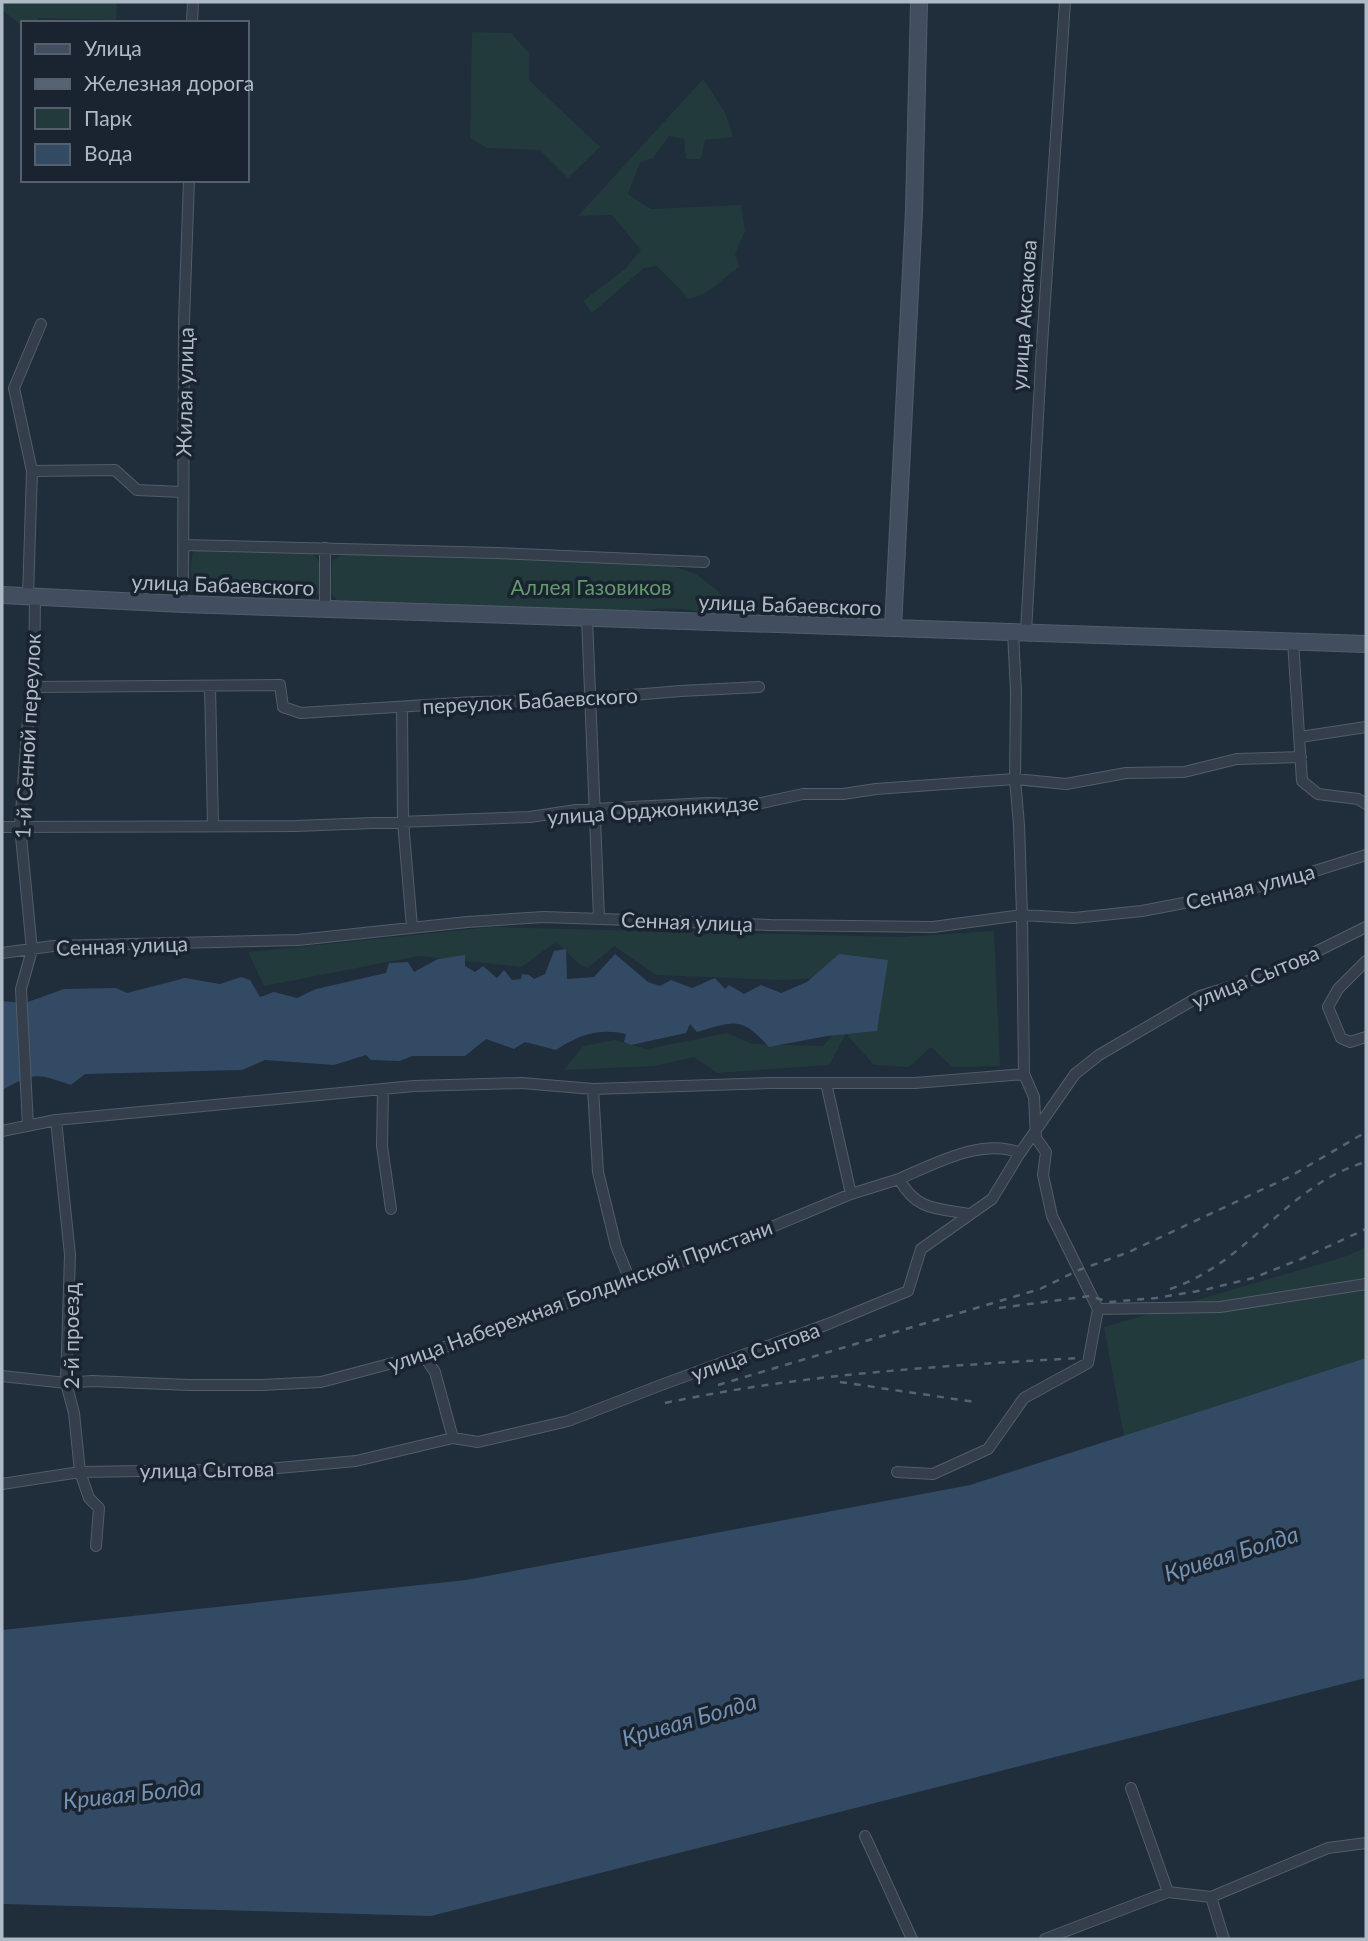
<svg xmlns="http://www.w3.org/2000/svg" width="1368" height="1941" font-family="Lato,sans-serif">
  <rect width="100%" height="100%" fill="#202d3b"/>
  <path fill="#223a3c" d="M2 2H117L116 20 39 18 35 23H23L22 26 2 10Z
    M472 32 511 33 529 53V80L600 147 568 178 540 150 487 148 470 138Z
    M703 79 726 114 733 137 705 140 701 159H686L684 139 669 136 653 158 640 163 628 194 651 209 741 205 745 231 735 254 740 266 706 293 689 299 657 266 644 268 592 313 583 301 625 269 641 250 612 215 578 216Z
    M193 551 313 554 320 563V594L295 595 266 587H238L221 593 199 592C189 581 190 566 193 551Z
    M345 553 601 561 673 566 696 574 717 590 729 604 728 614C716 616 707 612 695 611 674 607 649 608 628 613L337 600 331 593 332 561Z
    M492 927 902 937 994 931 1000 1066 952 1067 931 1047 909 1067 874 1065 846 1034 829 1065 717 1073 694 1057 655 1066 564 1070 583 1046 615 1040 647 1049 727 1033 752 1044 823 1046 844 1022 881 1017 850 977 783 980 656 975 614 946 588 968 579 964 556 942 521 967 419 956 264 986 248 952Z
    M1366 1247V1358L1124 1436 1104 1327 1344 1257Z"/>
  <path fill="#334a64" d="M566 949 567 979 594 977 615 954 648 982 660 986 671 980 692 988 715 978 725 989 729 985 744 994 761 985 781 993 807 982 839 954 888 960 877 1031 827 1036 769 1047C741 1016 735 1021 697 1032L690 1024 686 1033 631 1045 624 1042 626 1034C598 1028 579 1035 556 1050L525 1042 514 1049 486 1039 465 1056H412L400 1061 371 1060 366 1055 334 1065 265 1060 242 1070 85 1074 71 1085C35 1073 35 1072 2 1090V1001L25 1003 64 989 116 988 127 993 185 978 220 984 241 977 250 980 260 997 274 992 297 998 316 989 386 973 389 963 408 962 414 972 438 959 465 955V966L475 972 483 966 497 978 504 970 512 980 521 979 522 974 529 975 534 979 545 974 554 951Z
    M1366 1358V1678L431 1916 2 1904V1630L466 1580 970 1485Z"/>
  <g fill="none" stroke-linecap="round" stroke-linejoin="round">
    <g stroke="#525d69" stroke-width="12">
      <path id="street" d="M192 23 193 2
        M32 471 115 470 137 490 182 492
        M183 545 497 553 704 562
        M28 596 32 471 14 388 41 324
        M183 604 184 321 189 180
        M325 608V548
        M587 617 599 918
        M1026 632 1042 345 1065 2
        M1293 641 1302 781 1318 794 1358 799 1366 804
        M210 686 213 825
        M34 687 280 685 283 707 301 713 474 702 558 701 681 691 759 687
        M402 707 403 822 412 927
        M1300 737 1366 727
        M2 827 295 826 530 817 576 810 708 803 752 805 803 794H843L876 789 1015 779 1066 784 1126 773 1184 772 1237 759 1301 757
        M2 953 53 946 298 940 467 922 544 917 771 925 933 927 1022 915 1074 918 1142 911 1215 897 1286 880 1366 855
        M1366 961 1338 989 1328 1007 1341 1038 1350 1042 1366 1037
        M826 1083 851 1194
        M383 1089 382 1146 391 1209
        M593 1089 598 1172 616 1246 629 1278
        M56 1120 70 1255 66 1383 74 1413 80 1472 89 1498 99 1508 96 1546
        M28 1126 21 989 32 950 20 826 28 719 34 687 35 597
        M2 1131 56 1120 414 1086 522 1083 593 1089 772 1083H915L1024 1074
        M899 1179C934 1164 983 1137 1020 1153
        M1098 1309 1220 1307 1366 1284
        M423 1355 435 1372 453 1438
        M2 1376 66 1383 92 1381 190 1385H261L321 1382 423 1355 738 1241 851 1194 899 1179C917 1211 936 1208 970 1214
        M897 1472 933 1474 988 1449 1024 1398 1088 1363 1098 1309 1052 1216 1043 1175 1046 1152 1036 1138 1034 1097 1024 1074 1022 915 1019 825 1015 779 1016 692 1013 632
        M2 1484 80 1472 267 1469 356 1461 453 1438 478 1442 568 1421 661 1385 828 1324 908 1291 921 1249 992 1199 1020 1153 1075 1074 1099 1055 1200 996 1271 974 1366 927
        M1131 1788 1168 1892
        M865 1836 912 1939
        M1211 1897 1224 1939
        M1045 1939 1168 1892 1211 1897 1328 1848 1366 1843"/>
    </g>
    <g stroke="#525d69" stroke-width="18">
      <path id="secondary" d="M2 595 183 604 1366 644
        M893 628 914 211 919 2"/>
    </g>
    <use href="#street" stroke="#343f4b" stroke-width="10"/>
    <use href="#secondary" stroke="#424e5f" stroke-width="16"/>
    <path stroke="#566373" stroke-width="2.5" stroke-dasharray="7 7" stroke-linecap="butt" d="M1170 1289C1250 1262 1286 1185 1366 1162
      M999 1308 1090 1296 1109 1302 1156 1298 1204 1290 1253 1278 1301 1259 1366 1229
      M840 1382 975 1402
      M718 1385 1040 1289 1079 1270 1129 1252 1289 1177 1366 1132
      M665 1403C802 1374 940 1366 1079 1358"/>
  </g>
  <g text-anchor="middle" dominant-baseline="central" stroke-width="7" stroke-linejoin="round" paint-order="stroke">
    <g font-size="21" fill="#afbac7" stroke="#1a2430">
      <text transform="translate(1023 315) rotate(-86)">улица Аксакова</text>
      <text transform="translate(184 392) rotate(-89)">Жилая улица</text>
      <text transform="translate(223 584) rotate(2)">улица Бабаевского</text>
      <text transform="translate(790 604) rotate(2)">улица Бабаевского</text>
      <text transform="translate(530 700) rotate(-3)">переулок Бабаевского</text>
      <text transform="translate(27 736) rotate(-87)">1-й Сенной переулок</text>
      <text transform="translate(653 809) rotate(-4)">улица Орджоникидзе</text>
      <text transform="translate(1250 886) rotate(-14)">Сенная улица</text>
      <text transform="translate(687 921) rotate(2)">Сенная улица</text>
      <text transform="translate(122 945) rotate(-2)">Сенная улица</text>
      <text transform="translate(1255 976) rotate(-22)">улица Сытова</text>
      <text transform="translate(580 1295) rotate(-20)">улица Набережная Болдинской Пристани</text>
      <text transform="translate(70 1336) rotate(-90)">2-й проезд</text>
      <text transform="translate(755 1351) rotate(-20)">улица Сытова</text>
      <text transform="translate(207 1469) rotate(-1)">улица Сытова</text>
    </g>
    <g font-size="21" fill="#659a6e" stroke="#1a2430">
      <text x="591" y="586">Аллея Газовиков</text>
    </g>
    <g font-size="23" font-style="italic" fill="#7592b2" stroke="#1a2430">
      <text transform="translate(1231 1553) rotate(-17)">Кривая Болда</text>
      <text transform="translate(689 1719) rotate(-16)">Кривая Болда</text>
      <text transform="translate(132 1793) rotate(-6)">Кривая Болда</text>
    </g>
  </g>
  <rect width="1368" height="1941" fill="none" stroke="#afbac7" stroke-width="7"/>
  <rect x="21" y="21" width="228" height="161" fill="#1a2430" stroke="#56606c" stroke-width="2"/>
  <rect x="35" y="44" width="35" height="10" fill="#424e5f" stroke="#56606c" stroke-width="2"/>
  <text x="84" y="56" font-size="21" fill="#afbac7">Улица</text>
  <rect x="35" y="79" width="35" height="10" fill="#566373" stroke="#56606c" stroke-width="2"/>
  <text x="84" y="91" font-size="21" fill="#afbac7">Железная дорога</text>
  <rect x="35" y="108" width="35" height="21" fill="#223a3c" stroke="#56606c" stroke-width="2"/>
  <text x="84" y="126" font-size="21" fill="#afbac7">Парк</text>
  <rect x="35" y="144" width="35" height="21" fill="#334a64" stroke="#56606c" stroke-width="2"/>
  <text x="84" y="161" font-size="21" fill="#afbac7">Вода</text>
</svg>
